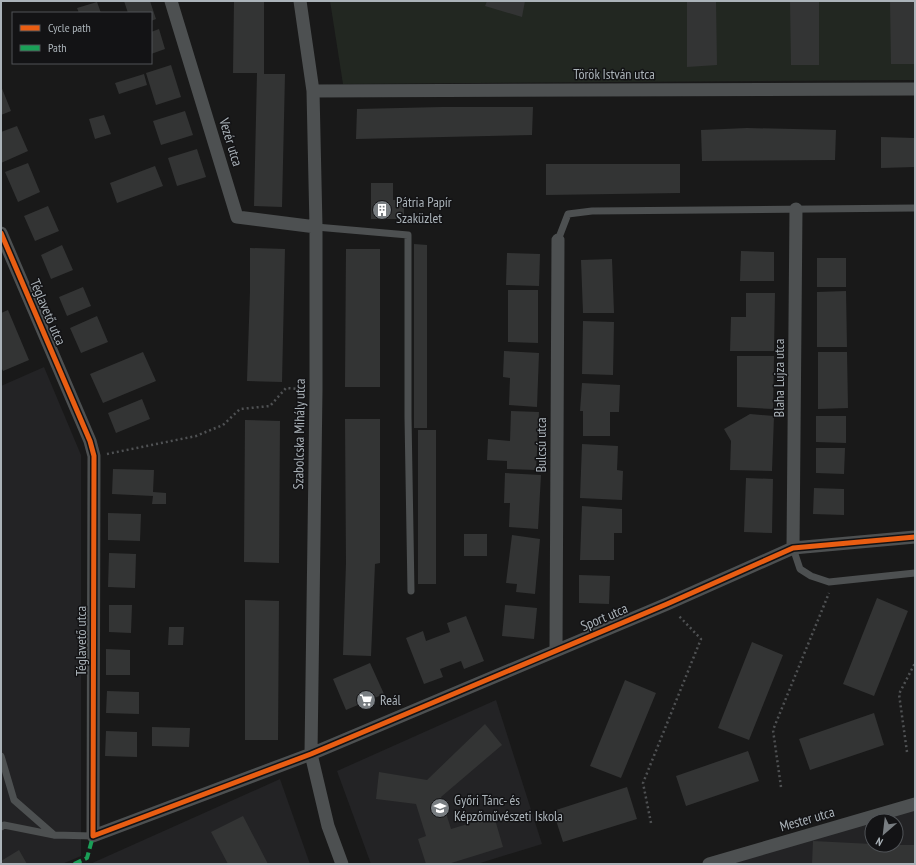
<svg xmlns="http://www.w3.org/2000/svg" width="916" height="865" font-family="'PT Sans Narrow',sans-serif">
  <rect width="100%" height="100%" fill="#191919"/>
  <path fill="#232325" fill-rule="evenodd" d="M44 367 81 455V856L62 864H1V386Z
    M496 700 542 844 477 864H371L337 771Z
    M280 779 310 864H90Z
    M915 803V864H731ZM872 821H896V845H872Z"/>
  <path fill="#222721" d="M330 1H915V80L343 84Z"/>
  <path fill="#333434" d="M124 1H150L156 19 151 21V13H128Z
    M234 1H264V74H285L282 207 254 206 257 73H233Z
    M487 1H525L522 17 485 6Z
    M687 1H716L717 65 687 67Z
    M790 1H819V65H791Z
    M890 1H915V64H891Z
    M97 2 101 13H79L77 8Z
    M159 29 165 49 151 54V32Z
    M171 65 181 97 156 105 146 73Z
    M144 74 147 85 119 94 115 83Z
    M1 86 11 111 1 115Z
    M442 107H533L532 135 356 139 357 109Z
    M185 111 193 135 161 145 153 121Z
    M104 115 111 134 95 139 89 119Z
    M17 126 28 151 1 163V132Z
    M747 128 836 130 835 160 702 161 701 130Z
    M881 137 915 138V167L881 168Z
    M197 149 206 177 177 186 168 158Z
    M28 163 40 192 18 202 5 172Z
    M546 164H680V193L546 195Z
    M155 166 163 186 117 203 110 183Z
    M371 183H393V200H404V219H371Z
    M48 206 59 231 35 241 24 216Z
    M414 244 427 245V428H414Z
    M62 245 73 270 51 279 41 255Z
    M250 248 285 249 282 382 247 381 250 291Z
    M346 249H380V387H345Z
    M741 251 774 252V281H740Z
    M507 253 540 254 539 286 506 285Z
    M817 258H846V287H817Z
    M612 259 614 313H583L581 260Z
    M83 287 91 306 67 316 59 297Z
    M508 290H538V343L508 342Z
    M846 291 847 347H817V292Z
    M746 293H775L774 351H730L731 317H746Z
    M8 310 29 360 3 371 1 367V313Z
    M97 316 108 342 81 353 70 328Z
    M583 321 614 322 613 375 582 374Z
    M504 351 539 353 537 407 509 405 510 378 503 377Z
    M143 352 156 381 103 403 90 374Z
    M818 352H847L848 408 818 409Z
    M737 356H774L773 409 737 407Z
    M582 383 620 385 619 412H610V436H583V411H580Z
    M142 399 150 419 116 433 108 413Z
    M511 411 539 412 536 470 507 469V461L487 460 488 439 510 441Z
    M750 414 774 416 772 471 730 470 731 441 724 429Z
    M816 416H846V443L816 442Z
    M345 419H380V563L375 564 371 656 343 655 346 563Z
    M245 420 280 421 279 563 244 562Z
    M418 430H436V584H418Z
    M582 444 618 446 617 470 623 471 622 500 580 498Z
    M816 448H845L844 474 816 473Z
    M113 469 154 470 153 492 166 493V504H152L153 496 112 494Z
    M505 473 541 475 538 529 509 527 510 503H504Z
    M746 478 773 479 772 533 744 532Z
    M814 488 844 489V515L813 514Z
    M582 506 622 509V533H614V560H580Z
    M108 513 141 514 140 541 108 540Z
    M464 534H487V556H464Z
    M512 535 540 539 535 594 516 592 517 584 506 583Z
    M109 553 136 554 135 588 108 587Z
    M579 575 610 576 609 604 579 603Z
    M877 598 908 611 874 696 843 684Z
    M245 600 279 601 278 740H245Z
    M109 605H132L131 633 109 632Z
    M505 605 537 608 534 639 502 636Z
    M466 616 484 661 464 669 461 661 440 669 443 677 424 684 406 638 423 631 426 641 450 632 447 623Z
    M169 627H184L183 645H168Z
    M752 642 783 655 749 740 718 728Z
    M106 649 130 650V675H106Z
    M370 663 384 694 346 710 333 679Z
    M625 680 656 693 621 778 590 766Z
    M107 691 139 692V714L106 713Z
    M874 713 884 745 810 770 799 739Z
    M485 724 502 745 441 797 451 829 494 816 503 847 448 864H426L418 839 426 836 416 804 376 799 379 772 427 780Z
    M152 727 190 728 189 747 152 746Z
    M106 731 137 732V757L105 756Z
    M748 751 759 781 686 806 676 776Z
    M627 787 637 819 563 842 553 811Z
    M243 816 268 864H228L211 832Z
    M813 841 872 844V845H915V864H812Z
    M19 850 27 864H1V861Z"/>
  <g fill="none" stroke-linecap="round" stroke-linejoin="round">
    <path stroke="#4f5153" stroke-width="2.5" stroke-dasharray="2 3" stroke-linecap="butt" d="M107 454 196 436 223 425 240 409 270 406 286 388 301 389
      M907 752 899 694 915 663
      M781 787 773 730 829 593
      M651 823 643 783 701 639 678 615"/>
    <path stroke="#4d5051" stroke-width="7" d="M316 227 408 235V417L411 591
      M558 240 568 214 592 211 915 208
      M793 548 800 569 811 576 829 582 915 573
      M1 756 14 800 54 835
      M1 827 4 825 54 835 93 836"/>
    <path stroke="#4d5051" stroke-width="13" d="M171 1 237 217 316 227
      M300 1 313 91 316 227V390L311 754 328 826 342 864
      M313 91 915 89
      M1 233 90 441 94 456 93 836 311 754 667 604 793 548 915 537
      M793 548 796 209
      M556 650 558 240
      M709 864 915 804"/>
    <path stroke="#1a9f57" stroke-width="4" stroke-dasharray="8 4" stroke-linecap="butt" d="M74 864 87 858 93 836"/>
    <g stroke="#131315" stroke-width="8">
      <path id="cycleway" d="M1 233 90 441 94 456 93 836 311 754 667 604 793 548 915 537"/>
    </g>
    <use href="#cycleway" stroke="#e95d12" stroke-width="5"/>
  </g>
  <defs>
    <g id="building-disc" transform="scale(1)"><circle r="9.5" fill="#787d81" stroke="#131315"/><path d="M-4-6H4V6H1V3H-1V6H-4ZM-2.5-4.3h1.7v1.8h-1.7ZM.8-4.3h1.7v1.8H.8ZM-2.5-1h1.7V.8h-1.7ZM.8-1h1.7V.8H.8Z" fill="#fff"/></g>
    <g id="supermarket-disc" transform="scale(1)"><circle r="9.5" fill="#787d81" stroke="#131315"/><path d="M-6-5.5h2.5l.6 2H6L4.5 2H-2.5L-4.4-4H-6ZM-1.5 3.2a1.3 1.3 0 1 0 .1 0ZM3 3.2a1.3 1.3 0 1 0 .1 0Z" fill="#fff"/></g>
    <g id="school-disc" transform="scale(1)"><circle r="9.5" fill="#787d81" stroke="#131315"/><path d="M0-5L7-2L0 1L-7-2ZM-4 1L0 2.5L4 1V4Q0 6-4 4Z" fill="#fff"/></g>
  </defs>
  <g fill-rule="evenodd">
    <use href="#building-disc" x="382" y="210"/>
    <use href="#supermarket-disc" x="366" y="700"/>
    <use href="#school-disc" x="440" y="808"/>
  </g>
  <g text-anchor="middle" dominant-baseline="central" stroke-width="3" stroke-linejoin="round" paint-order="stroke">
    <g font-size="14" fill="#abb3b9" stroke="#131315">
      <text x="614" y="74">Török István utca</text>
      <text transform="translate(231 142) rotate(73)">Vezér utca</text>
      <text transform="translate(48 312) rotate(67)">Téglavető utca</text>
      <text transform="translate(779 378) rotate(-90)">Blaha Lujza utca</text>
      <text transform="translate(299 434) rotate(-89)">Szabolcska Mihály utca</text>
      <text transform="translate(541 445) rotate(-90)">Bulcsú utca</text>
      <text transform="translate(604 617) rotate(-23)">Sport utca</text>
      <text transform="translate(81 641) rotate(-90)">Téglavető utca</text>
      <text transform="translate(807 819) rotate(-16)">Mester utca</text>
    </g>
    <g font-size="14" fill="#abb3b9" stroke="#131315" text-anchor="start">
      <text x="396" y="202">Pátria Papír<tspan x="396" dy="16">Szaküzlet</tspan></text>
      <text x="380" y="700">Reál</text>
      <text x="454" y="800">Győri Tánc- és<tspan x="454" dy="16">Képzőművészeti Iskola</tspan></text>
    </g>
  </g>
  <rect width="916" height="865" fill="none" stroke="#abb3b9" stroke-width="4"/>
  <rect x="12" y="12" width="140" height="52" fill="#131315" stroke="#505357"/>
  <rect x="20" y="25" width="20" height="6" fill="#e95d12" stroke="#505357"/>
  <text x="48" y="32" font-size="12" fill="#abb3b9">Cycle path</text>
  <rect x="20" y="45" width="20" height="6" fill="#1a9f57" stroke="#505357"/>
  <text x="48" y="52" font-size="12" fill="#abb3b9">Path</text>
  <g transform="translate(884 833) rotate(208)"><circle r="19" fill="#131315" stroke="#505357"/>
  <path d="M0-3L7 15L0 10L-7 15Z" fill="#787d81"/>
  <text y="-6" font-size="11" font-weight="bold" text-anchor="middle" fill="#abb3b9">N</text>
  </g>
</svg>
